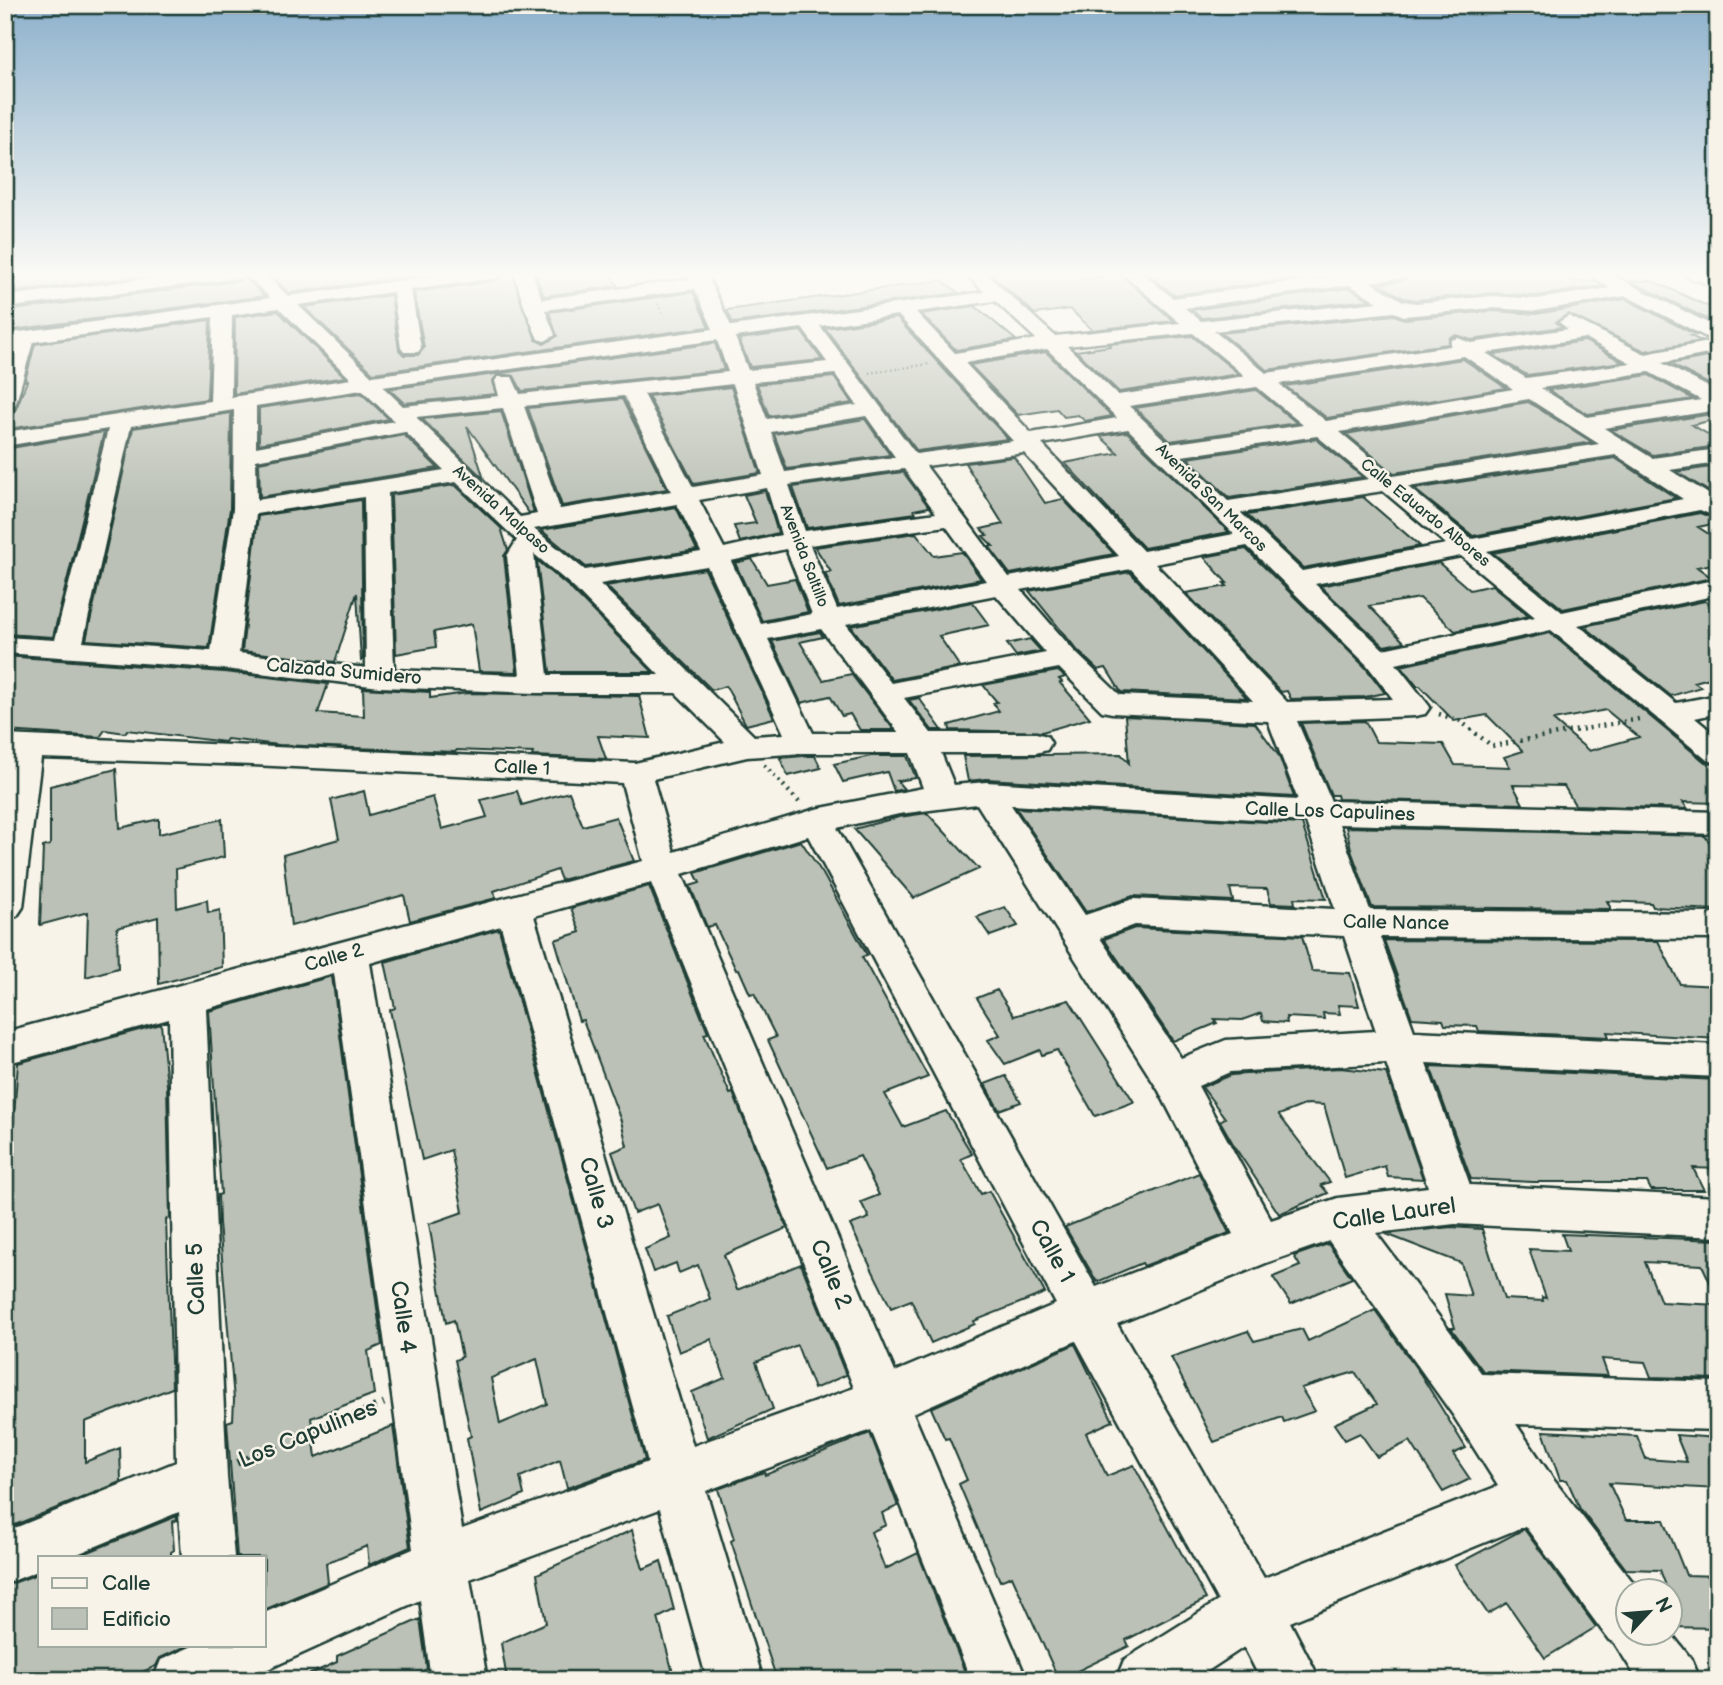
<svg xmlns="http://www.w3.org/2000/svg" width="1723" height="1685" font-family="'Balsamiq Sans',sans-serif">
  <rect width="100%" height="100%" fill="#f7f3e8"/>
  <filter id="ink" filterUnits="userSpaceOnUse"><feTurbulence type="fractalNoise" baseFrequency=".0143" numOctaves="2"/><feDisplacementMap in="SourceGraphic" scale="14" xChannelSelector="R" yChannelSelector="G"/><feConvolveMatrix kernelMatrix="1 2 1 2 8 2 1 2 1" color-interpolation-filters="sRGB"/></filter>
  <g filter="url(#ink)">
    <path fill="#bbc1b6" stroke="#1f3d34" stroke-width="2" fill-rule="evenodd" d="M5 273H173L5 293Z
      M268 273H437L289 293Z
      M506 273H512L536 340 544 344 557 336 549 312 693 292 709 327 373 373 304 307 391 295 399 350 404 355H418L424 348 414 292 495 281Z
      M535 273H609L618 286 544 296Z
      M989 273H1076L1084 279 1121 275 1174 321 1092 330 1070 309 1035 314Z
      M1146 273H1331L1332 274 1174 295Z
      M1411 273H1554L1572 281H1595L1603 286 1536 296 1492 293 1416 300 1404 298 1379 284 1405 280Z
      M245 277 264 296 5 331V311L237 281Z
      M942 280 959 293 733 323 727 310Z
      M1630 281H1653L1718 311V319L1709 320Z
      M1349 288 1370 300 1202 318 1191 310Z
      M1626 299 1696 335 1691 336 1701 341 1645 351 1568 314 1556 322 1562 327 1471 340 1457 335 1450 337 1448 344 1267 370 1221 333 1394 315 1404 319 1492 311 1536 314Z
      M975 306 1016 340 956 350 921 314Z
      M278 311 345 377 234 394 235 317Z
      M897 318 1008 439 917 451 825 328Z
      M210 320 207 399 8 429 27 381H25L35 344Z
      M801 331 822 360 750 367 739 339Z
      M1192 336 1239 374 1119 392 1076 351 1110 346 1108 344Z
      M1585 341 1623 362 1527 375 1493 355Z
      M715 343 724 370 522 391 514 376 498 374 492 382 496 394 404 403 389 389Z
      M1046 352 1112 416 1085 421 1078 415 1064 417 1057 409 1018 415 970 365Z
      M1718 355V389L1670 364Z
      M1463 359 1506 388 1327 418 1285 386Z
      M1649 375 1693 399 1588 414 1548 390Z
      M834 377 852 403 769 416 757 384Z
      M731 387 760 473 694 484 648 396Z
      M1256 390 1297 423 1170 441 1135 408Z
      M361 393 389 419 259 444V408Z
      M622 399 667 489 562 506 528 408Z
      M1528 402 1592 442 1394 473 1346 434Z
      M501 411 534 512 529 513 467 426 484 479 422 419Z
      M231 413 230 509 209 648 86 640 133 428Z
      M1718 413V419L1692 425 1718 440V446L1653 455 1611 430Z
      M865 419 890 455 787 469 774 434Z
      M104 432 53 637 5 634V449Z
      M1127 432 1229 532 1144 548 1065 463 1118 453 1100 436Z
      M404 435 438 468 260 497 259 462Z
      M1316 439 1363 477 1229 498 1188 458Z
      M1014 457 1045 503 1063 499 1114 554 1010 574 989 546H993L983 536 987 535 981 529 1003 524 965 463Z
      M1615 458 1676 498 1473 536 1414 489Z
      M1718 466V497L1677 472Z
      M903 472 929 507 914 510 916 513 807 528 793 487Z
      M455 485 501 528 508 550 504 556 517 672 479 671 472 624 434 632 436 647 396 654 391 495Z
      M765 491 778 533 740 542 734 526 756 523 744 495Z
      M1363 497 1420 546 1303 568 1247 515Z
      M361 500 363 660 361 661 357 593 335 662 242 651 258 516Z
      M676 507 697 550 586 567 541 530Z
      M1700 513 1718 520V523L1698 527 1718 540V563L1697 567 1712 578 1563 609 1493 553Z
      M916 533 934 556 962 552 981 579 839 606 825 573 831 572 815 547Z
      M1246 549 1365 667 1385 693 1365 697 1291 699 1287 691 1281 692 1186 593 1227 586 1224 583H1227L1204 557Z
      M752 559 767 584 795 579 808 612 762 621 735 563Z
      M537 560 569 587 653 672H550Z
      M1439 563 1470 590 1492 585 1529 616 1455 631 1420 598 1369 606 1404 642 1384 646 1320 586Z
      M705 569 774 718 746 725 726 686 712 690 606 586Z
      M1130 572 1247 698 1121 692 1106 668 1098 670 1077 650 1029 591Z
      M1705 601 1718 609V676L1694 682 1701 687 1671 696 1584 626Z
      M972 602 989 625 939 636 960 667 892 680 851 626Z
      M820 632 823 637 800 642 823 680 851 674 894 730H860L850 714 842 716 830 696 801 703 772 641Z
      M1550 633 1705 762 1718 765V803L1683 802 1688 809 1575 805 1564 786 1513 785 1523 804 1338 799 1337 795H1331L1301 723 1365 721 1376 742 1443 744 1455 765 1510 767 1504 757 1523 751 1487 715 1454 721 1420 686H1417L1401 666ZM1606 710 1639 737 1589 751 1553 720Z
      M1030 639 1041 651 1016 656 1007 644Z
      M5 656 224 672 328 684 318 713 364 716 363 688 430 692V698L467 693 639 696 650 738 598 736 606 759 532 756 533 753 457 750 455 752 279 745 227 739 225 742 127 730 125 733 105 730 100 737 5 731Z
      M1058 671 1065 677 1059 679 1062 682 1060 683 1090 718 1042 732 950 730 949 725 999 711 993 703 997 702 983 685Z
      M919 698 942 730H932L909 700Z
      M1125 716 1255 723 1279 756 1294 797 986 779 968 781 963 756 1121 754 1129 763Z
      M803 756H815L821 768 788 776 780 758Z
      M871 756H907L916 778 897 781 904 789 894 791 887 772 843 782 834 764Z
      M116 769 120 828 159 819V834L222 819 224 857 176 869 177 908 207 900 208 913 220 910 222 967 159 984 158 917 117 928 118 968 86 977 88 912 40 925 43 847 50 845V786Z
      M364 791 369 815 433 797 442 829 487 817 481 800 517 791 522 805 569 792 583 826 616 817 634 861 561 880 557 870 494 891 496 898 410 921 404 895 291 926 283 855 339 839 331 800Z
      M1016 808 1302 824 1326 899 1294 898 1295 904 1271 903 1267 889 1230 888 1233 901 1133 896 1086 912Z
      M927 813 979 869 914 898 854 829 899 817Z
      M1346 827 1705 836 1710 843H1718V910L1653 907 1651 903 1607 901 1611 909 1372 907 1352 853Z
      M801 841 823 874 867 955 862 957 928 1077 885 1094 903 1127 946 1111 972 1154 961 1159 981 1194 989 1191 1045 1293 974 1321 975 1324 931 1343 911 1300 891 1308 850 1225 869 1218 861 1202 879 1195 860 1156 827 1168 768 1040 776 1037 754 993 750 994 739 969 736 970 715 925 707 927 690 886 700 883 695 873Z
      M649 886 708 1033 704 1034 730 1094 733 1093 787 1228 724 1255 737 1290 801 1264 846 1375 814 1389 797 1345 756 1362 773 1409 707 1438 692 1392 725 1378 711 1339 679 1352 667 1316 710 1299 698 1265 679 1273 676 1263 653 1272 645 1249 671 1238 658 1204 634 1213 612 1152 627 1146 621 1121 583 1020 579 1021 555 940 580 932 571 908Z
      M1005 907 1018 926 990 936 977 917Z
      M1135 928 1302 936 1312 971 1350 973 1359 1006 1338 1005 1340 1014 1323 1013 1324 1019 1286 1017 1287 1023 1263 1021 1261 1013 1242 1020 1214 1019 1217 1023 1173 1041 1104 939Z
      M499 929 645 1460 567 1488 560 1460 520 1477 524 1495 481 1513 467 1438 471 1436 455 1360 462 1357 454 1320 446 1323 429 1224 463 1212 451 1150 422 1160 390 1010 395 1008 385 962ZM537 1359 547 1404 500 1424 491 1378Z
      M1384 940 1658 941 1680 984 1718 986V1039L1607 1032 1609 1037 1479 1031 1477 1026 1445 1025 1443 1020 1412 1018Z
      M332 976 382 1345 368 1351 374 1394 311 1418 316 1457 393 1426 410 1547 369 1565 367 1546 326 1563 328 1583 264 1610V1557H237L227 1422 233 1420 234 1400 219 1223 218 1195 221 1194 209 1011Z
      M997 990 1014 1016 1069 1000 1134 1102 1095 1116 1057 1050 1042 1055 1040 1050 1005 1064 988 1040 1000 1035 977 998Z
      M161 1024 167 1085 170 1218 166 1219 172 1388 85 1422V1462L120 1448 121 1482 5 1529V1230L18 1063Z
      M1430 1066 1718 1080V1169L1693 1168 1704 1190H1651L1647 1182H1533L1471 1179Z
      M1340 1068 1386 1073 1423 1179 1388 1177 1385 1166 1345 1178 1324 1105 1307 1104 1279 1115 1330 1182 1321 1185 1328 1193 1279 1214 1236 1149 1220 1121 1225 1118 1202 1087 1231 1075Z
      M1006 1076 1021 1102 999 1110 985 1084Z
      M1199 1173 1229 1233 1144 1266 1142 1263 1097 1282 1065 1227Z
      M1451 1227 1482 1229 1504 1299 1543 1301 1542 1297 1546 1298 1529 1249 1568 1251 1562 1234 1718 1240V1299L1702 1265 1645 1262 1661 1302 1718 1305V1379L1651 1377 1645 1362 1602 1359 1608 1376 1483 1371 1451 1328H1455L1445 1294 1471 1296 1461 1263 1386 1234Z
      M1328 1244 1352 1278 1291 1304 1273 1277 1300 1266 1294 1256Z
      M1375 1310 1421 1375 1466 1448 1453 1454 1470 1479 1443 1492 1410 1441 1377 1457 1360 1433 1345 1440 1334 1424 1377 1404 1355 1372 1301 1388 1315 1411 1284 1422 1282 1417 1214 1442 1171 1357 1248 1331 1254 1341 1302 1329 1308 1341Z
      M1075 1344 1113 1421 1086 1433 1107 1476 1134 1465 1206 1599 1126 1640 1129 1646 1059 1680 1012 1576 1000 1581 959 1484 967 1480 949 1438 945 1439 931 1408Z
      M1543 1431 1637 1436 1646 1459 1687 1462 1676 1435 1718 1438V1489L1609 1483 1626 1520H1664L1686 1575 1718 1576V1628L1670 1627V1591H1668L1660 1570 1626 1569 1580 1509 1567 1480H1560Z
      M870 1433 898 1506 882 1513 886 1525 871 1532 885 1569 918 1553 968 1680H777L731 1541 734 1539 718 1489 764 1472 765 1475Z
      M177 1516V1520L172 1522 174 1550 171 1552V1557H76Z
      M1524 1529 1596 1627 1545 1658 1507 1603 1488 1614 1455 1565Z
      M632 1530 643 1569 661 1561 674 1610 658 1618 675 1680H507L501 1643 546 1623 537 1574Z
      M40 1573V1645H189L160 1658 156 1666 124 1680H5V1586Z
      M420 1619 427 1669 403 1680H297L337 1662V1656Z"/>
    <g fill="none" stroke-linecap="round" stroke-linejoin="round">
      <g stroke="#1f3d34" stroke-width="5">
        <path id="minor" d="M194 273H264L288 296 456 273H504L495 278 411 290 421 348 418 352H404L401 348 393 292 298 305 372 376 713 329 695 289 545 310 555 335 545 341 538 339 524 306 514 273H532L542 299 691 279 688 273H706L731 326 984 292 965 273H985L1055 336 1180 323 1122 273H1142L1173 298 1336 276 1334 273H1408L1405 277 1371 282 1403 301 1416 303 1492 296 1536 299 1610 288 1594 277 1597 273H1608L1718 328V352L1662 363 1718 392V410L1604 428 1652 458 1718 449V463L1670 470 1718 500V518L1700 510 1487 551 1562 612 1718 579V595L1578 625 1676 703 1718 695V713L1695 718 1718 737V763L1707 760 1551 630 1396 664 1430 707 1425 714 1415 716 1297 721 1331 801 1718 812V834L1339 824 1370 910 1718 913V939L1380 937 1414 1031 1718 1045V1077L1426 1063 1470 1185 1718 1197V1237L1455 1224 1376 1233 1482 1374 1718 1382V1430L1516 1424 1553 1479 1639 1590H1628V1632H1670L1692 1660 1700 1680H1638L1614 1642 1609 1640 1525 1526 1290 1622 1320 1680H1261L1244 1647 1194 1680H1116L1124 1660 1218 1601 1076 1341 913 1413 1027 1680H971L871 1430 706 1491 763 1680H707L660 1509 470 1579 487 1680H431L420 1600 244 1680H153L161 1660 195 1645H264V1613L413 1549 334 973 206 1009 227 1477 234 1557H182L179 1512 70 1557H40V1570L5 1584V1532L176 1462 169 1019 5 1064V1032L643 861 622 783 253 765 41 758 23 907 17 916 5 920V790L10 756 5 755V735L635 763 725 742 676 693H535L380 687 224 669 5 653V637L55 640 108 429 5 446V432L210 401 213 317 33 342 16 403 13 408 5 409V367L12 345 5 346V334L270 298 246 274 237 278 5 308V296ZM1350 285 1378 302 1201 321 1185 308ZM1626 296 1714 341 1645 354 1569 316 1559 322 1568 329 1471 343 1458 338 1451 340 1450 346 1266 373 1214 331 1394 312 1404 316 1492 308 1536 311ZM995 301 1036 339 955 353 916 312ZM279 308 351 379 231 397 232 315ZM898 315 1013 441 916 454 820 326ZM802 328 827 362 748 370 735 337ZM1193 333 1245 376 1118 395 1067 346ZM1585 338 1631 363 1526 378 1486 353ZM717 340 728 372 520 394 512 377H498L495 381 499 396 403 406 383 387ZM1047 349 1117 418 1031 433 965 363ZM1464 356 1513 389 1326 421 1279 384ZM1649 372 1701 400 1587 417 1541 388ZM835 374 857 405 767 419 753 382ZM733 384 763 475 693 487 644 394ZM1257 387 1303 425 1169 444 1129 406ZM362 390 394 421 256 447V406ZM624 396 671 491 560 509 524 406ZM1529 399 1599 444 1393 476 1340 432ZM503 408 537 514 520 517 416 417ZM234 410 233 509 211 651 83 642 131 426ZM866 416 895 457 785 472 771 432ZM1128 429 1234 534 1143 551 1042 444ZM405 432 444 470 257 500 256 460ZM1317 436 1369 479 1228 501 1182 456ZM1024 453 1119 556 1009 577 926 466ZM1616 455 1683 499 1472 539 1408 487ZM904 469 936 513 805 531 789 485ZM456 482 517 540 507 556 520 675 394 670 388 493ZM767 488 781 535 724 548 699 500ZM1383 491 1446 544 1302 571 1241 513ZM364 497 366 668 239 653 256 514ZM677 504 701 552 585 570 534 529ZM946 526 986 581 837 609 810 545ZM1247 546 1367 665 1393 699 1287 702 1155 564ZM786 549 812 614 761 624 731 561ZM534 554 571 585 659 675H548ZM1461 556 1535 617 1383 649 1315 584ZM707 566 784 734 754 736 600 584ZM1131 569 1253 701 1120 695 1075 652 1021 590ZM996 595 1046 653 891 683 846 624ZM821 629 899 733H813L768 639ZM1059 668 1102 711 1112 713 1268 721 1298 800 986 782 954 785 941 753H1036L1047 750 1051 743 1047 736 1036 733H931L904 698ZM803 753H910L923 788 816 809 674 852 653 779 747 757ZM977 804 1159 1091 1233 1234 1096 1287 837 828 899 814ZM1011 805 1306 822 1335 909 1133 899 1085 915ZM808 836 1056 1304 895 1372 682 874ZM651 883 854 1388 693 1446 534 916ZM1135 925 1344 936 1376 1031 1226 1040 1181 1058 1100 938ZM501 926 648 1462 462 1529 370 963ZM1386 1063 1428 1187 1338 1198 1271 1220 1198 1086 1230 1072ZM1329 1241 1453 1415 1498 1486 1264 1578 1117 1324 1266 1263Z
          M1685 273H1709L1718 276V288L1688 277Z"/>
      </g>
      <path stroke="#1f3d34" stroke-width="2.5" stroke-dasharray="1 3.5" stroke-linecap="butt" d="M658 304 662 313
        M869 373 929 364"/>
      <path stroke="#1f3d34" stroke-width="4.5" stroke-dasharray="2 5" stroke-linecap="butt" d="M1439 714 1460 721 1492 746 1639 719
        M764 765 799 802"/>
      <path stroke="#1f3d34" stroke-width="7" stroke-dasharray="2.5 8" stroke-linecap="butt" d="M237 1463 384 1403"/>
      <use href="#minor" fill="#f7f3e8" fill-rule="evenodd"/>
    </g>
  </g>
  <linearGradient id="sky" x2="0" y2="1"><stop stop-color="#8db1cc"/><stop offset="0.54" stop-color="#fbfaf5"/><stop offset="1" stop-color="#fbfaf5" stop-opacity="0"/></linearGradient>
  <rect width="1723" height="509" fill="url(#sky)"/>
  <g text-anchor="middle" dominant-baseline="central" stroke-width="5" stroke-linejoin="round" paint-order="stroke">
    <g font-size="16" fill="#1f3d34" stroke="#f7f3e8">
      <text transform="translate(1211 498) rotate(44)">Avenida San Marcos</text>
      <text transform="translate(501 510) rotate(42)">Avenida Malpaso</text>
      <text transform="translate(1425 513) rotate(39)">Calle Eduardo Albores</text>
      <text transform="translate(804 556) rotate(69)">Avenida Saltillo</text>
    </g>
    <g font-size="19" fill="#1f3d34" stroke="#f7f3e8">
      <text transform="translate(344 672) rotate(5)">Calzada Sumidero</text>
      <text transform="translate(522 768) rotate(3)">Calle 1</text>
      <text transform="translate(1330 812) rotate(2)">Calle Los Capulines</text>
      <text transform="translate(1396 923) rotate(1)">Calle Nance</text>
      <text transform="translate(334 958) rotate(-16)">Calle 2</text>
    </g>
    <g font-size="23" fill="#1f3d34" stroke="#f7f3e8">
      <text transform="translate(596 1193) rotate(74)">Calle 3</text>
      <text transform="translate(1394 1214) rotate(-8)">Calle Laurel</text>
      <text transform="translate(1052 1251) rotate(61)">Calle 1</text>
      <text transform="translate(831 1274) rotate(67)">Calle 2</text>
      <text transform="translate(196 1279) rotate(-92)">Calle 5</text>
      <text transform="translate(403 1317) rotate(82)">Calle 4</text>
      <text transform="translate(308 1434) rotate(-22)">Los Capulines</text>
    </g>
  </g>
  <rect width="1723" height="1685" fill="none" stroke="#f7f3e8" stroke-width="28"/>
  <rect x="14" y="14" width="1695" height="1657" fill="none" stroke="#1f3d34" stroke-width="2.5" filter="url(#ink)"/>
  <rect x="38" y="1556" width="228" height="91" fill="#f7f3e8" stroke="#a1aaa0" stroke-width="2"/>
  <rect x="52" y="1578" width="35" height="10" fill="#f7f3e8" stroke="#a1aaa0" stroke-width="2"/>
  <text x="102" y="1590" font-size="21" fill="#1f3d34">Calle</text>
  <rect x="52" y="1608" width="35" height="21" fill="#bbc1b6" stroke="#a1aaa0" stroke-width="2"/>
  <text x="102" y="1626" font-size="21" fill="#1f3d34">Edificio</text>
  <g transform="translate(1649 1612) rotate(64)"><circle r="33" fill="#f7f3e8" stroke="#a1aaa0" stroke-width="2"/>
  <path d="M0-5L12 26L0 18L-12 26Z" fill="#1f3d34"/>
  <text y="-10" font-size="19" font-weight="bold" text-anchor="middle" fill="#1f3d34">N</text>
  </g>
</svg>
